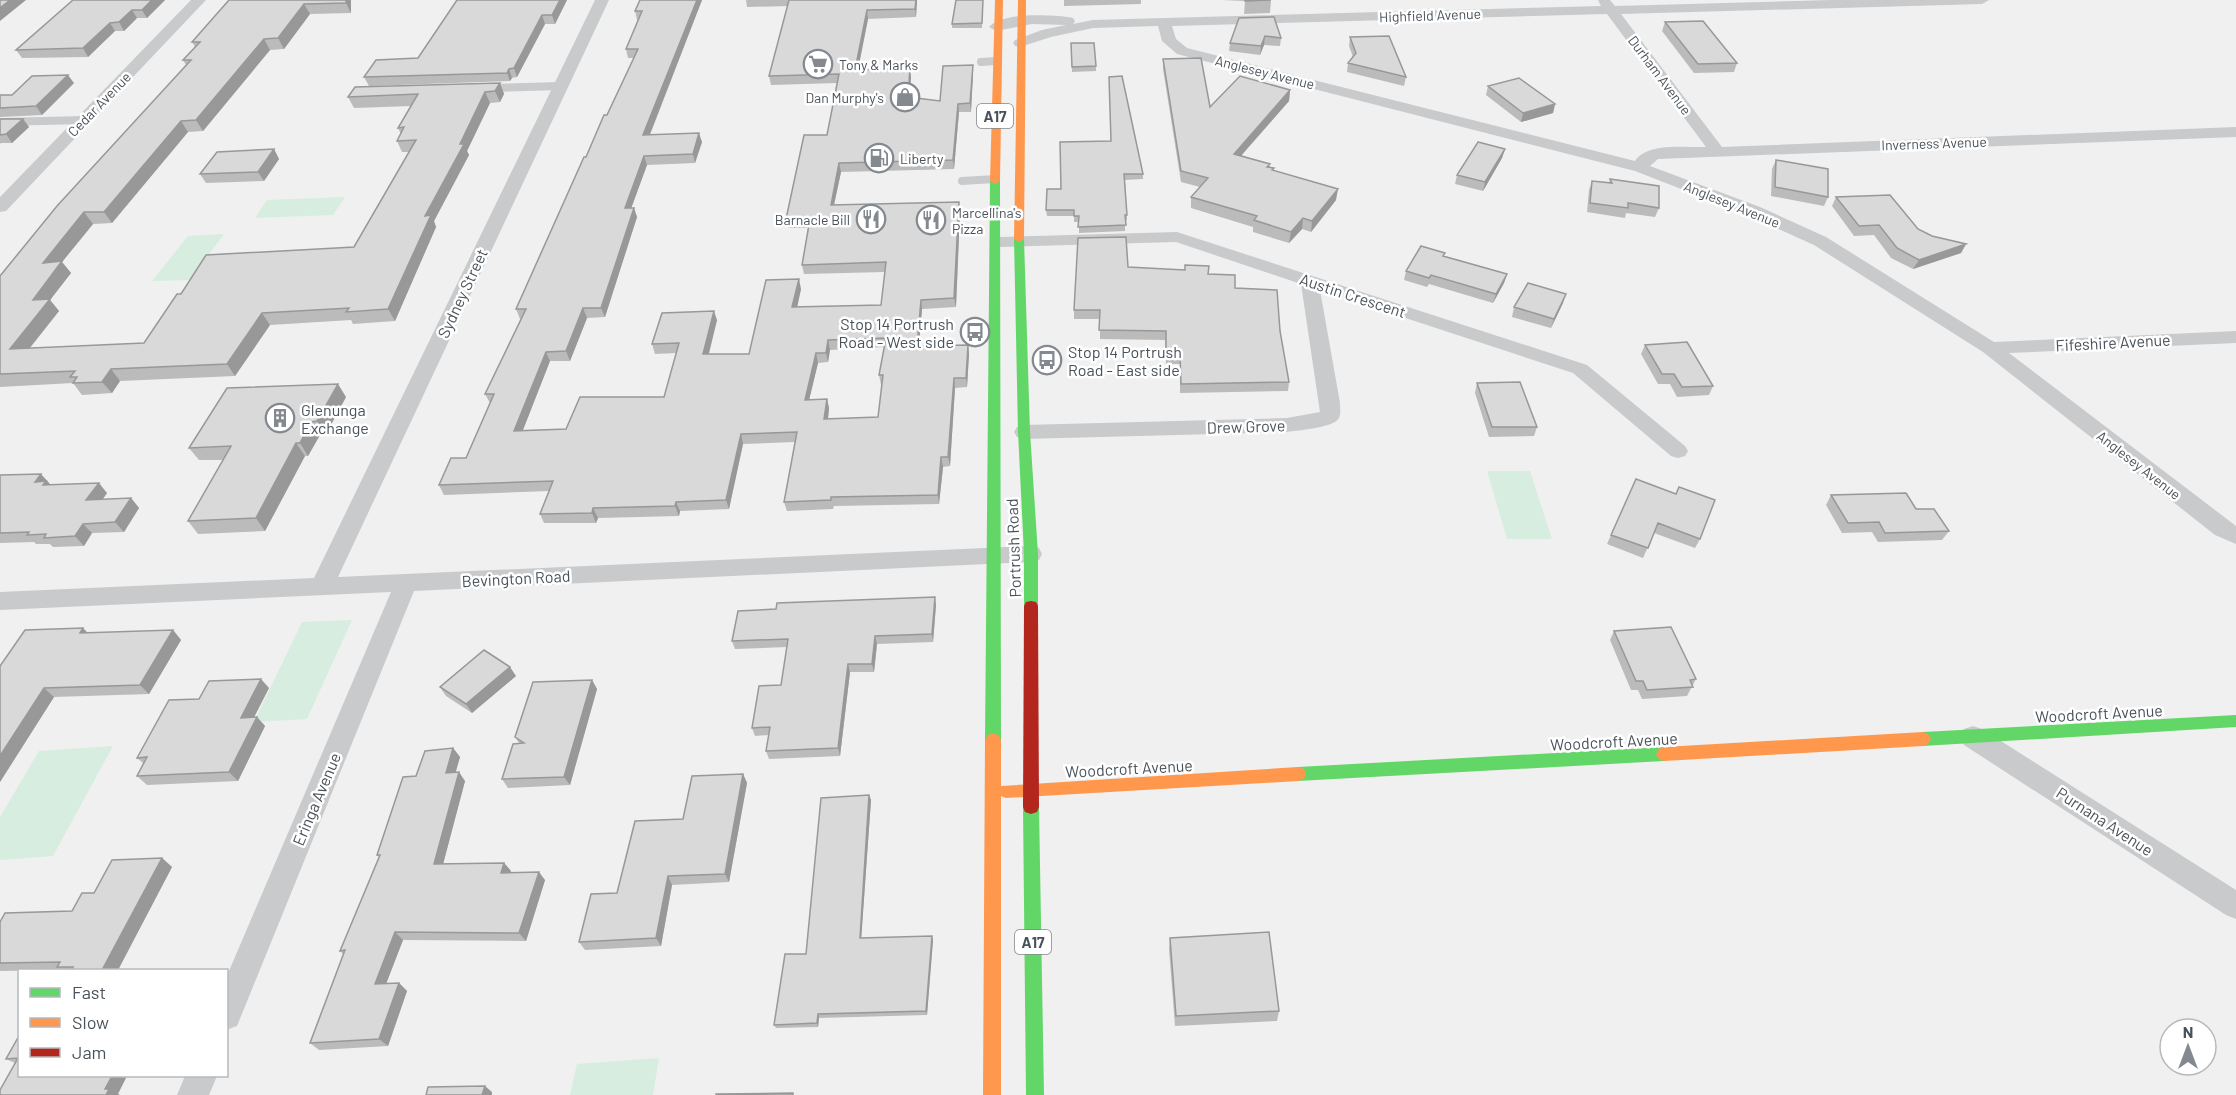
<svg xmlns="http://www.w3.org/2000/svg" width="2236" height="1095" font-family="Barlow,sans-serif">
  <rect width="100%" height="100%" fill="#f0f0f0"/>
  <path fill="#d7eddf" d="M345 197 333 215 255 218 267 200Z
    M224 234 190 280 152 281 188 236Z
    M1487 471H1530L1552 539H1507Z
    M352 620 307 719 254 722 302 622Z
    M113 746 53 856 0 860V817L39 751Z
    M659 1058 653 1095H570L577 1064Z"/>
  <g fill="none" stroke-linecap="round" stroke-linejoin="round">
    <path stroke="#c8cacb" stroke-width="8" d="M981 62 996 61
      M488 88 561 86
      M0 122 84 120
      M962 181 995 179"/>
    <path fill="#c8cacb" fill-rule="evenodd" d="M191 0H206L6 211 0 212V197Z
      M595 0H609L338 577 1031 546 1039 548 1042 554 1039 560 1031 562 414 591 237 1026 226 1030V978L391 592 0 610V592L314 578Z
      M1598 0H1610L1615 6 1831 0H1989L1982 4 1621 14 1722 147 2236 127V137L1658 159 1650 166 1760 207 1826 237 1994 342 2236 331V343L2009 353 2236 526V544L2215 535 1983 352 1814 245 1748 215 1635 171 1177 54 1162 41 1158 26 1093 28 1051 37 1020 47 1015 46 1013 43 1015 40 1042 30 1066 25 1032 24 996 31 989 27C1003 12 1048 15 1068 17L1073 18 1075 21 1073 24 1093 20 1601 6ZM1607 14 1706 147C1685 148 1648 142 1635 161L1187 48 1176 39 1172 26Z
      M1177 232 1587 365 1685 446 1688 451 1685 456 1678 458 1671 456 1573 373 1320 290 1340 403C1340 408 1341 414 1339 418 1334 428 1298 430 1287 432L1024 439 1017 437 1014 432 1017 427 1024 425 1287 418 1320 412 1301 284 1176 242 1001 247 995 246 992 242 995 238 1001 237Z
      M1973 726 1982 729 2236 890V919L2226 915 1964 745 1960 737 1964 729Z
      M185 1076H217L209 1095H177Z"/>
    <path fill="#63d668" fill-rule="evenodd" d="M995 178 1000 181 1001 740 998 745 993 747 988 745 985 740 990 181Z
      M1019 236 1024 239 1030 432 1038 554V606L1036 610H1026L1024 606V554L1018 432 1014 239Z
      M2236 715V727L1923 746 1918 744 1915 739 1918 734 1923 732Z
      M1664 747 1669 749 1672 754 1669 759 1664 761 1298 781 1292 779 1290 774 1292 769 1298 767Z
      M1031 800 1037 802 1039 807 1044 1095H1026L1023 807 1025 802Z"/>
    <path fill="#ff974d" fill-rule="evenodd" d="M995 0H1003L1000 181 995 184 990 181Z
      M1018 0H1026L1024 239 1019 242 1014 239Z
      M1923 732 1928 734 1931 739 1928 744 1923 746 1664 761 1659 759 1656 754 1659 749 1664 747Z
      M993 733 998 735 1001 740V786L1298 767 1304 769 1306 774 1304 779 1298 781 1006 798 1001 796V1095H983L985 740 988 735Z"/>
    <path fill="#b3261e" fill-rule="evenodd" d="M1031 601 1036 602 1038 606 1039 807 1037 812 1031 814 1025 812 1023 807 1024 606 1026 602Z"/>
  </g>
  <path fill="#bbb" fill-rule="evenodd" d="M73 0H165L147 18H137L124 31H115L88 57 22 58 16 50Z
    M229 0H351V13L310 14 284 49 270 50 203 131 188 132 112 223 93 224 62 262 71 273 50 300 59 311 30 348 144 343 181 294 354 247 409 152H402L397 141 401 134 398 128 411 106 354 108 348 97 500 83 504 94 500 102 490 103 467 151 469 155 434 221 436 227 395 321 353 324 351 320 270 325 235 376 120 381 112 393 82 395 73 383 0 387V276L186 65 183 60 195 47 192 42Z
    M567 0 555 24H545L517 77 512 78 510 81 369 86 364 77 418 58Z
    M702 0 650 135 702 142 695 163 647 165 631 208H634L637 217 605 317 587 318 570 361H550L523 430 566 429 664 397 677 353 655 354 652 344 717 320 709 354H749L801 289 797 307 881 305 885 272 804 274 802 265 808 228H788L786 219 827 135 837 83 771 85 769 76 788 6 747 7 746 0H917L916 17 868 19 858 70 911 77 910 98 940 101 973 73 971 112H959L954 169 841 172 834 205 960 211 956 307 922 309 919 346 968 345 969 354 967 387 955 388 950 466 943 467 939 504 834 506 833 509 787 511 784 502 795 442 743 444 729 509 680 511 679 516 598 518 596 523H544L540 514 549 491 444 495 439 485 466 458 490 403 485 394 521 319H520L516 309 586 157 634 58H628L626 49 639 20H637L635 11ZM884 347 879 375 881 385H882L878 417 828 419 829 408 827 399H809L818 363 828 362 830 350Z
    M956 0H983L982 28H952V24Z
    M1064 0H1141V4L1064 6Z
    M1221 0H1271L1270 13 1244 14 1245 1Z
    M1239 18 1281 38 1280 46 1264 45 1260 55 1229 51 1230 43Z
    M1665 22 1737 63 1734 72 1694 73 1662 31Z
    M1350 37 1406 77 1404 86 1347 72 1348 63 1353 57 1349 46Z
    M1071 43 1096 66V71L1072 72Z
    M1163 59 1210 107 1290 90 1289 101 1241 155 1274 168V171L1336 200 1311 232 1302 229 1289 243 1253 232V227L1191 208V197L1200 187 1181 182 1163 69Z
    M74 83 42 115 0 117V95H12Z
    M1488 86 1555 104 1553 113 1521 122 1486 95Z
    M0 119H23L29 127 12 143H1L0 144Z
    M1060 142 1143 174V179L1125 180 1127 215V220H1125V231L1079 233V222H1074V216H1047L1046 210 1061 189Z
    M274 149 279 159 264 181 206 183 200 174Z
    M1505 149 1502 158 1483 191 1455 184 1457 175Z
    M1776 160 1828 197 1824 206 1771 196 1772 169Z
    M1610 179 1659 208 1655 217 1626 213 1625 218 1587 212 1589 190 1592 181 1609 183Z
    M1836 197 1918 229 1932 236 1966 244 1961 253 1913 269 1891 258 1874 235 1854 236 1832 206Z
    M1444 256 1507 274 1504 283 1493 303 1429 284 1427 287 1404 280 1406 271Z
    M1128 267 1208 274 1235 288 1280 331 1289 382 1288 391 1180 393V364H1166L1165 340 1100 339V319H1074V310Z
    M1563 303 1551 328 1512 317 1514 307Z
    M1645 345 1713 386 1709 395 1677 397 1670 384H1658L1641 354Z
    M1477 383 1537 427 1534 436 1489 437 1475 393Z
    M346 397 326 434 320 435 308 456H305L265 531 198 534 188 521 223 460H199L189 448Z
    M0 475 50 484V485L107 493 102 500 131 498 139 508 124 532 92 533 84 546 53 547 50 544H36L34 542 0 543Z
    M1636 479 1700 539 1695 548 1654 533 1643 558 1607 544Z
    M1831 495 1916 509 1949 531 1942 540 1878 542 1872 532 1842 533 1826 505Z
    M936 605 933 642 877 644 874 672H850L840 756 769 759 766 751 769 735 755 736 752 728 781 685 787 647 735 649 732 641Z
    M173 630 181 640 149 694 54 697 0 782V666L88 633Z
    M1614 631 1696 679 1687 696 1642 699 1638 690H1631L1610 640Z
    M516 676 472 713 446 696 440 687Z
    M592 680 597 689 570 785 508 788 502 779 519 743 515 737Z
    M269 688 254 717H257L265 726 238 781 147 785 137 776 144 764 137 758 199 699Z
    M453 748 460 757 455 772 465 781 443 864 504 863 511 871 510 872 545 880 526 941 403 940 386 983H399L407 991 388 1046 319 1050 310 1043 343 954 340 951 379 857 377 855 416 776Z
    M743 774 747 783 729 882 672 885 661 946 585 950 579 942 617 893 683 819Z
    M869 795 871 800 861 938 933 940 927 1015 819 1018 818 1027 776 1028 774 1025 806 954Z
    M162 858 172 867 118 970H61L0 971V922L72 911 94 893Z
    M1170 938 1279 1011 1277 1021 1175 1026 1169 949Z
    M20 1034 118 1094 120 1095H0L15 1063 6 1059Z"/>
  <path fill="#989899" d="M10 0H26L0 21V8Z
    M152 0H165L147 18 142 10Z
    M346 0H351V13L346 3Z
    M560 0H567L555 24 552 15Z
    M697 0H702L646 144 643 135Z
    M916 0H917L916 17 915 9Z
    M304 4 310 14 284 49 278 38Z
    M132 10 137 18 124 31 119 22Z
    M867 10 868 19 856 79 855 70Z
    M542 15 545 24 517 77 514 68Z
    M110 23 115 31 88 57 83 48Z
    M1265 36 1264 45 1260 55 1261 46Z
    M264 39 270 50 203 131 196 120Z
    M973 65V73L971 112 970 103Z
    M910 68 911 77 909 106 908 97Z
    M509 69 512 78 510 81 507 73Z
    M68 75 74 83 42 115 36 106Z
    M500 83 504 94 500 102 495 91Z
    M1290 90 1289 101 1233 165 1234 154Z
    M485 92 490 103 467 151 469 155 434 221 436 227 395 321 388 309 425 216Z
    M958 104 959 112 954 169 953 160Z
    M1555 104 1553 113 1521 122 1523 113Z
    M23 119 29 127 12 143 6 134Z
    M181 121 188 132 112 223 104 212Z
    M699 133 702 142 695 163 693 154Z
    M274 149 279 159 264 181 258 172Z
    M1505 149 1502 158 1483 191 1485 182Z
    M644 156 647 165 628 217 625 208Z
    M839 163 841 172 832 214 831 205Z
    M1338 189 1336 200 1311 232 1312 221Z
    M959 202 960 211 956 307 954 298Z
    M634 208 637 217 605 317 601 308Z
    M84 212 93 224 62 262 71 273 50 300 59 311 20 360 10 349 43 263Z
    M1303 218 1302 229 1289 243 1291 232Z
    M1966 244 1961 253 1913 269 1919 260Z
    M1507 274 1504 283 1493 303 1496 294Z
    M799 279 801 289 795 317 792 307Z
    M1566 294 1563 303 1551 328 1554 319Z
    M921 300 922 309 918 356 917 346Z
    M583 308 587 318 570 361 566 351Z
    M714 311 717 320 706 364 703 354Z
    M262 313 270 325 235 376 227 364Z
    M828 340 830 350 828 362 826 353Z
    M968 345 969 354 967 387 966 378Z
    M546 352 550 361 519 440 514 431Z
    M816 353 818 363 807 409 805 400Z
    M111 369 120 381 112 393 102 382Z
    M954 378 955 388 950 466 948 457Z
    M338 384 346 397 326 434 317 421Z
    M827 399 829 408 827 429 824 419Z
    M311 422 320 435 308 456 300 443Z
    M741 434 743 444 729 509 726 500Z
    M296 443 305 456 265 531 256 518Z
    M941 457 943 467 939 504 938 495Z
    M41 474 50 484H49L55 491 35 482Z
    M99 483 107 493 95 510 86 500Z
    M131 498 139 508 124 532 115 522Z
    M676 502 680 511 679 516 675 506Z
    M593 508 598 518 596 523 592 513Z
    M83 524 92 533 84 546 75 536Z
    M935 597 936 605 933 642 932 634Z
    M83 628 93 638 80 633Z
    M173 630 181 640 149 694 140 685Z
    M875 636 877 644 874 672 872 664Z
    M848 664 850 672 840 756 838 748Z
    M510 667 516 676 472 713 466 704Z
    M261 679 269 688 249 727 241 718Z
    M592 680 597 689 570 785 564 777Z
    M44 688 54 697 0 782V756Z
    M257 717 265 726 238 781 229 772Z
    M453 748 460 757 453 782 446 773Z
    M459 772 465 781 441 872 434 864Z
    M743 774 747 783 729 882 725 874Z
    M869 795 871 800 861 942 860 938Z
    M162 858 172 867 118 970H102Z
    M504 863 511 871 508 881 501 873Z
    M539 872 545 880 526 941 519 933Z
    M668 876 672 885 661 946 656 938Z
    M395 932 403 940 383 992 375 984Z
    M932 936 933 940 927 1015 926 1011Z
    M399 983 407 991 388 1046 379 1039Z
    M818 1014 819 1018 818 1027 817 1023Z
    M112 1076H127L118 1094 120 1095H106L105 1089Z
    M485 1086 492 1092V1095H482Z"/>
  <path fill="#d9d9da" stroke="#989899" stroke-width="1.5" fill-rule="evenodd" d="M0 0H10L0 8Z
    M73 0H152L142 10H132L119 22 110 23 83 48 16 50Z
    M229 0H346V3L304 4 278 38 264 39 196 120 181 121 104 212H84L43 263 62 261 33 300 50 299 10 349 144 343 177 294H181L206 255 354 247 416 140 397 141 404 127 398 128 418 94 348 97 355 87 500 83 495 91 485 92 460 144H464L425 216 431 215 388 309 346 312 349 308 262 313 227 364 111 369 102 382 73 383 77 377H70L75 371 0 374V276L57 206 191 60H183L200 42H192Z
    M457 0H560L552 15H542L514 68 509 69 507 73 364 77 376 60 418 58Z
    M640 0H697L643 135 699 133 693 154 644 156 625 208H634L601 308H583L566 351 546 352 514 431 566 429 580 397H664L679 343 652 344 662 313 714 311 703 354H749L766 280 799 279 792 307 881 305 886 262 802 265 810 219H786L804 135H827L839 74 769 76 789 0H916L915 9 867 10 855 70 910 68 908 97 940 101 943 66 973 65 970 103 958 104 953 160 839 163 831 205 959 202 954 298 921 300 917 346 968 345 966 378H954L948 457H941L938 495 831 497V500L784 502 797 432 741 434 726 500 676 502 675 506 593 508 592 513 540 514 553 481 439 485 451 458H466L494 394H485L526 309H516L584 157H586L604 115H607L638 49H626L642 11H635ZM886 338 879 375H883L878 417 824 419 827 399 805 400 816 353H826L828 340Z
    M956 0H983L982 23 952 24Z
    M1245 0H1271L1245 1Z
    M1274 17 1281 38 1265 36 1261 46 1230 43 1239 18Z
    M1703 21 1737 63 1698 64 1665 22Z
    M1389 36 1406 77 1348 63 1356 53 1350 37Z
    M1071 43H1094L1096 66 1072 67Z
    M1201 58 1210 107 1240 76 1290 90 1234 154 1270 164 1267 167 1274 168 1272 170 1338 189 1312 221 1303 218 1291 232 1254 220 1257 216 1191 197 1208 178 1181 171 1163 59Z
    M68 75 36 106 0 108V95H12L32 76Z
    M1122 76 1143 174H1124L1127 215H1125L1126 225 1078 227 1079 216H1074V210H1046L1047 189H1061L1060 142 1111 141 1109 77Z
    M1519 78 1555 104 1523 113 1488 86Z
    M0 119H23L6 134 0 135Z
    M1478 142 1505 149 1485 182 1457 175Z
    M274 149 258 172 200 174 217 152Z
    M1776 160 1828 169V197L1775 187Z
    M1610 179 1659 186V208L1628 203V208L1590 203 1592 181 1612 183Z
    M1890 195 1918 229 1932 236 1966 244 1919 260 1897 248 1879 225 1859 226 1836 197Z
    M1126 237 1128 267 1185 270V265L1209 266 1208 274 1235 275V288L1277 290 1280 331 1289 382 1181 384 1180 355H1166V331L1099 330 1100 310H1074L1078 238Z
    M1421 246 1445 253 1443 256 1507 274 1496 294 1431 275 1429 278 1406 271Z
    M1528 283 1566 294 1554 319 1514 307Z
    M1687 342 1713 386 1682 387 1674 374H1662L1645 345Z
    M1520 382 1537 427H1492L1477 383Z
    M338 384 317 421 311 422 300 443H296L256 518 188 521 231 446 189 448 227 388Z
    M41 474 35 482 46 481 43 485 99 483 86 500 131 498 115 522 83 524 75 536 44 538 46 534 27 535 29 532 0 533V475Z
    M1636 479 1676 494 1679 487 1715 500 1700 539 1658 523 1648 548 1611 535Z
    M1906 493 1916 509H1934L1949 531 1885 533 1879 522 1848 523 1831 495Z
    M935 597 932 634 875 636 872 664H848L838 748 766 751 770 727 752 728 759 686 781 685 788 639 732 641 738 611 776 609 777 603Z
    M1671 627 1696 679 1690 680 1693 687 1647 690 1643 681H1636L1614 631Z
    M83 628 80 633 173 630 140 685 44 688 0 756V666L25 630Z
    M484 650 510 667 466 704 440 687Z
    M261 679 241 718 257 717 229 772 137 776 147 757 137 758 169 700 199 699 209 681Z
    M592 680 564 777 502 779 513 744 524 743 515 737 533 682Z
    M453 748 446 773 459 772 434 864 504 863 501 873 539 872 519 933 395 932 375 984 399 983 379 1039 310 1043 345 950 340 951 380 855H377L403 777 416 776 425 751Z
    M743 774 725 874 668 876 656 938 579 942 591 894 617 893 635 821 683 819 692 776Z
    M869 795 860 938 932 936 926 1011 818 1014 817 1023 774 1025 785 954H806L821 798Z
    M162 858 102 970H71L73 967H57L60 962 0 963V922L5 913 72 911 82 893H94L112 860Z
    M1269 932 1279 1011 1176 1016 1170 938Z
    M20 1034V1076H112L105 1089H109L106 1095H0V1090L18 1058 6 1059Z
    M485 1086 482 1095H426L428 1087Z
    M793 1093V1095H716V1094Z"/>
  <defs>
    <g id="supermarket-ring" transform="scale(1.5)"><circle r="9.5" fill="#fff" stroke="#83898e" stroke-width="1.5"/><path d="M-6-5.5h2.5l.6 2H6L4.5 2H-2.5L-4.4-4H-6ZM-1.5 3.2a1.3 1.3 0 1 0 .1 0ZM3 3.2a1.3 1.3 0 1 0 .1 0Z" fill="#83898e"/></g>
    <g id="shop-ring" transform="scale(1.5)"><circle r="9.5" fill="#fff" stroke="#83898e" stroke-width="1.5"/><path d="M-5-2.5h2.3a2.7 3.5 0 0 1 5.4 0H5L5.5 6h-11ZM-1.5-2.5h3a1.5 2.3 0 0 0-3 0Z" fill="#83898e"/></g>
    <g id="fuel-ring" transform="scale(1.5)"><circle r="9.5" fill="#fff" stroke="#83898e" stroke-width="1.5"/><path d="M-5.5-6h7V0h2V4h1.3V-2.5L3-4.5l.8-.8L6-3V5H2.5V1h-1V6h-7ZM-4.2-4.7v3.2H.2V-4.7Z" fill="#83898e"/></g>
    <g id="restaurant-ring" transform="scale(1.5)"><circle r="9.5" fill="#fff" stroke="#83898e" stroke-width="1.5"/><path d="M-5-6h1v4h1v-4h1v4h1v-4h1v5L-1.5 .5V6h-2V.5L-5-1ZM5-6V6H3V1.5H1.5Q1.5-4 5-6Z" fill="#83898e"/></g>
    <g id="bus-ring" transform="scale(1.5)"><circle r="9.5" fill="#fff" stroke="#83898e" stroke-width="1.5"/><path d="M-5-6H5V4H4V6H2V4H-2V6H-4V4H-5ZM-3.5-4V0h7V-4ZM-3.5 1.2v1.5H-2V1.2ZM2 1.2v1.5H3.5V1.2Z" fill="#83898e"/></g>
    <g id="building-ring" transform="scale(1.5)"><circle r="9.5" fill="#fff" stroke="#83898e" stroke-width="1.5"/><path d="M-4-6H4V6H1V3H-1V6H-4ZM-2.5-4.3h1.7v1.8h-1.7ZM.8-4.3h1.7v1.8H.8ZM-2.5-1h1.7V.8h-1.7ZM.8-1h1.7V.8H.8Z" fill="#83898e"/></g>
  </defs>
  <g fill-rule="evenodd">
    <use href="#supermarket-ring" x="818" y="64"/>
    <use href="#shop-ring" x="905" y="97"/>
    <use href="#fuel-ring" x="879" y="158"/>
    <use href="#restaurant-ring" x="871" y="219"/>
    <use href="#restaurant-ring" x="931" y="220"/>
    <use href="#bus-ring" x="975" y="332"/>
    <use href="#bus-ring" x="1047" y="360"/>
    <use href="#building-ring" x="280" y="418"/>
  </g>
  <g text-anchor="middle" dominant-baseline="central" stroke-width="5" stroke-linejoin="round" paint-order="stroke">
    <g font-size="14" fill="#49525a" stroke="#fff">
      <text transform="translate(1430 15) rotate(-2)">Highfield Avenue</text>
      <text transform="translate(1265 72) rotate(14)">Anglesey Avenue</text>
      <text transform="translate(1660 75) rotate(53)">Durham Avenue</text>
      <text transform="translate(99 104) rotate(-46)">Cedar Avenue</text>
      <text transform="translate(1934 143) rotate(-2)">Inverness Avenue</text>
      <text transform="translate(1732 204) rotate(22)">Anglesey Avenue</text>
      <text transform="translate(2139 465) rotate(38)">Anglesey Avenue</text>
    </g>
    <g font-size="14" fill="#49525a" stroke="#fff" text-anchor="start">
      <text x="839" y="64">Tony &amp; Marks</text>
      <text x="884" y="97" text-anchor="end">Dan Murphy's</text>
      <text x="900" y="158">Liberty</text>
      <text x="952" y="212">Marcellina's<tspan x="952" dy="16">Pizza</tspan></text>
      <text x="850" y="219" text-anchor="end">Barnacle Bill</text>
    </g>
    <g fill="#fff" stroke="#80868c" stroke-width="1.5">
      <rect x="977" y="104" width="36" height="24" rx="4.5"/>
      <rect x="1015" y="930" width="36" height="24" rx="4.5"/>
    </g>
    <g font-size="15" font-weight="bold" fill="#49525a">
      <text x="995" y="116">A17</text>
      <text x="1033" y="942">A17</text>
    </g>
    <g font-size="16" fill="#49525a" stroke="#fff">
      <text transform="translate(462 293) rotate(-65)">Sydney Street</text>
      <text transform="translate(1353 295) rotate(18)">Austin Crescent</text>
      <text transform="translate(2113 342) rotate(-3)">Fifeshire Avenue</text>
      <text transform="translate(1246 426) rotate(-2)">Drew Grove</text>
      <text transform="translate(1013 548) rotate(-92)">Portrush Road</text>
      <text transform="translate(516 578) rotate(-3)">Bevington Road</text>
      <text transform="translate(2099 713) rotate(-3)">Woodcroft Avenue</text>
      <text transform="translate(1614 741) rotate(-3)">Woodcroft Avenue</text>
      <text transform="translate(1129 768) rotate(-3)">Woodcroft Avenue</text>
      <text transform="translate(316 799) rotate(-67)">Eringa Avenue</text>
      <text transform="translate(2105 821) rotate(33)">Purnana Avenue</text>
    </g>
    <g font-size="16" fill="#49525a" stroke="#fff" text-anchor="start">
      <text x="954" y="323" text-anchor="end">Stop 14 Portrush<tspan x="954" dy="18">Road - West side</tspan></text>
      <text x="1068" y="351">Stop 14 Portrush<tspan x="1068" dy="18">Road - East side</tspan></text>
      <text x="301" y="409">Glenunga<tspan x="301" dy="18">Exchange</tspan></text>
    </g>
  </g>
  <rect x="18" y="969" width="210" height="108" fill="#ffffff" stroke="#b6babd" stroke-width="1.5"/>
  <rect x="30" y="988" width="30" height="9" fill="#63d668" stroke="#b6babd" stroke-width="1.5"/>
  <text x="72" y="999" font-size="18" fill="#49525a">Fast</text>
  <rect x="30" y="1018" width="30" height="9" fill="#ff974d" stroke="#b6babd" stroke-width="1.5"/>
  <text x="72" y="1029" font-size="18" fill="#49525a">Slow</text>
  <rect x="30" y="1048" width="30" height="9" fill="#b3261e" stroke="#b6babd" stroke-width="1.5"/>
  <text x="72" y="1059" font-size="18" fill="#49525a">Jam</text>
  <g transform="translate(2188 1047)"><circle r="28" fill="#ffffff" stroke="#b6babd" stroke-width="1.5"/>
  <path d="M0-4.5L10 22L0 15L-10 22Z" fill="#83898e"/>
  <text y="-9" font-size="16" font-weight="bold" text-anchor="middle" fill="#49525a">N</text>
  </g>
</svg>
